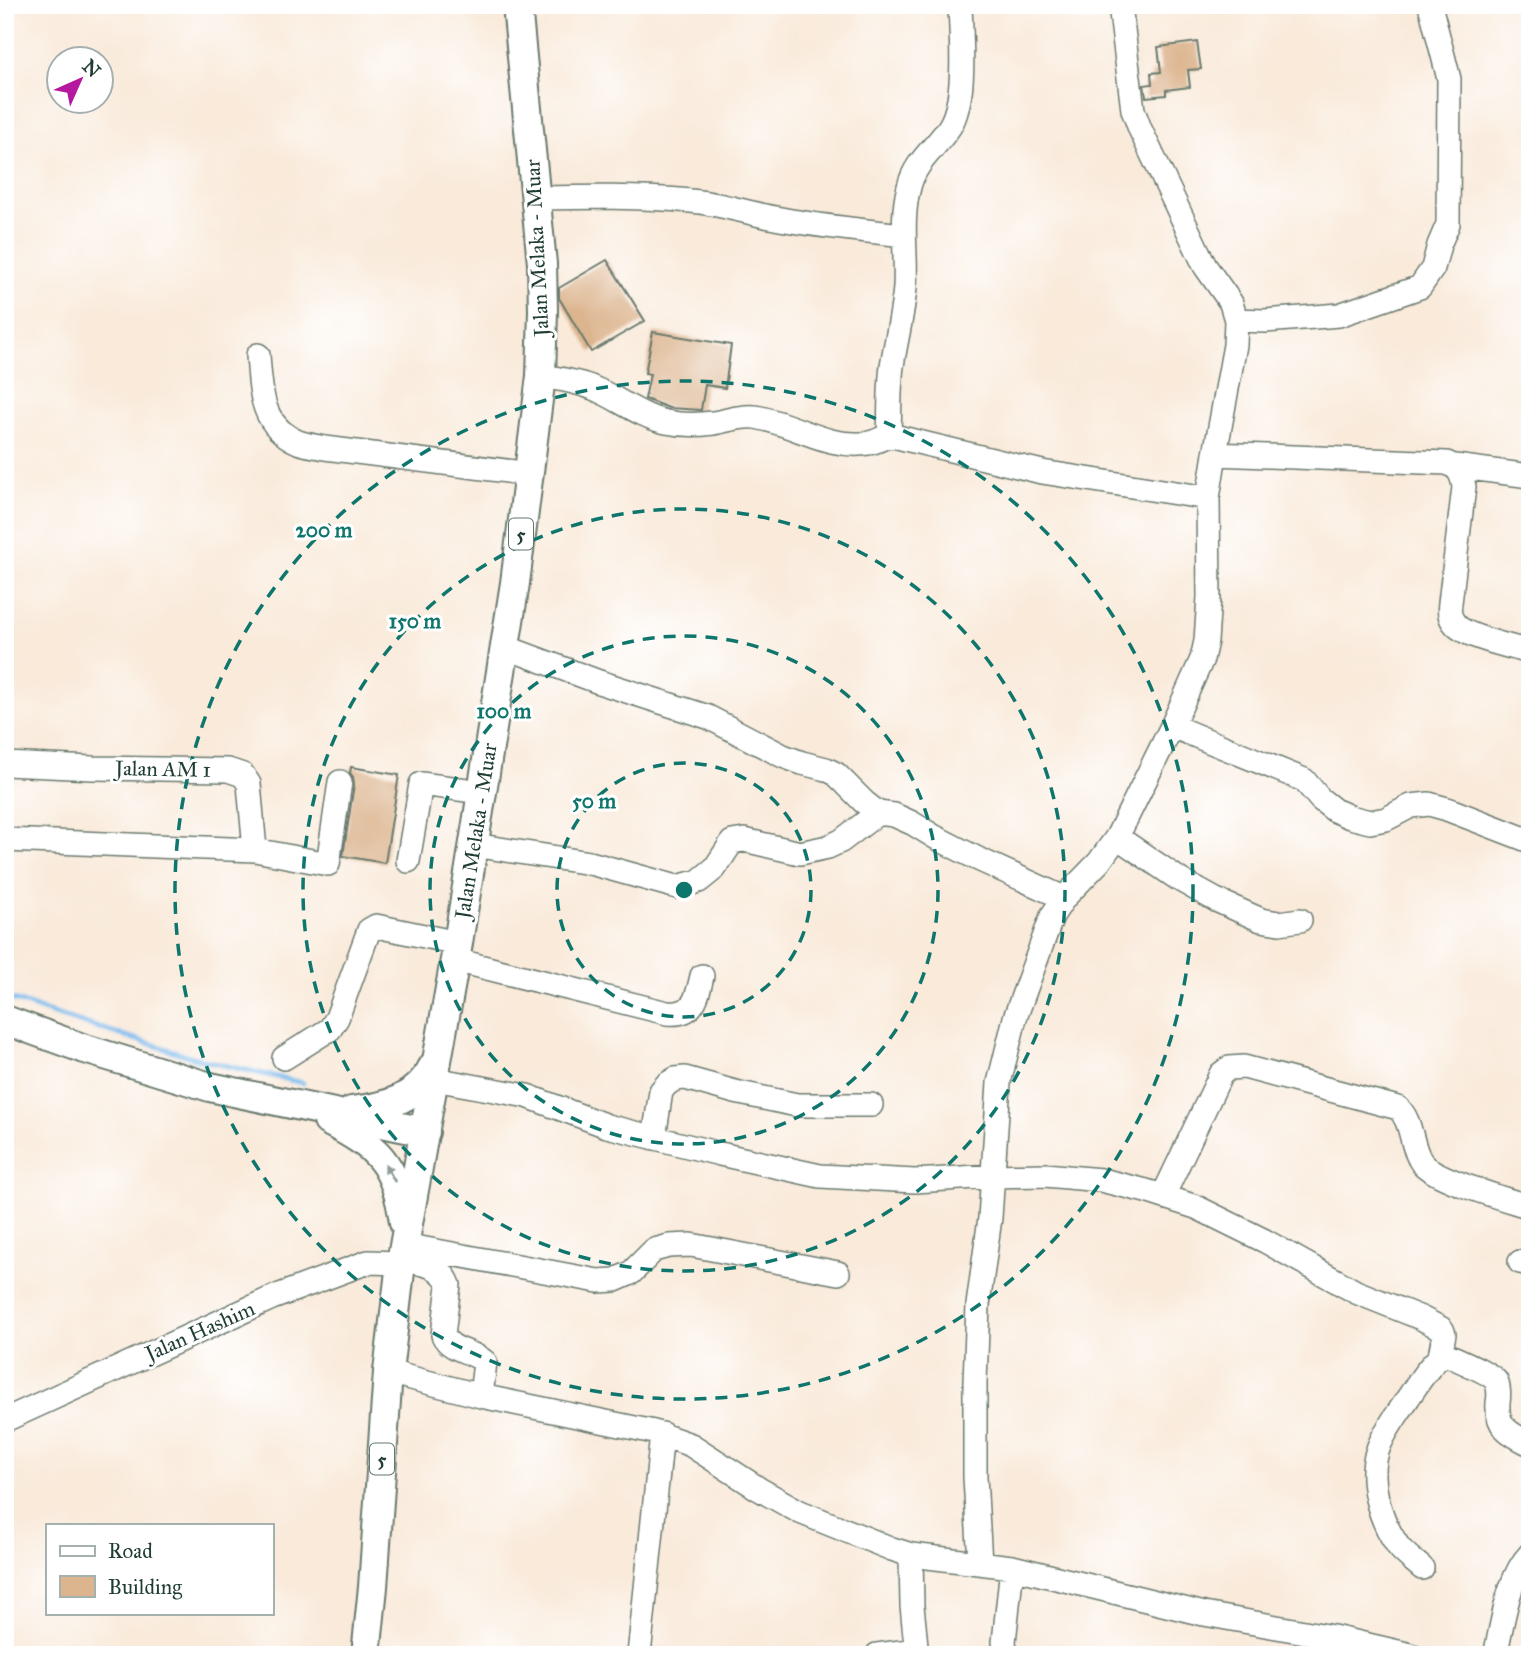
<svg xmlns="http://www.w3.org/2000/svg" width="1535" height="1660" font-family="'IM FELL Great Primer',serif">
  <rect width="100%" height="100%" fill="#fff"/>
  <filter id="ink" filterUnits="userSpaceOnUse"><feTurbulence type="fractalNoise" baseFrequency=".0143" numOctaves="2"/><feDisplacementMap in="SourceGraphic" scale="14" xChannelSelector="R" yChannelSelector="G"/><feConvolveMatrix kernelMatrix="1 2 1 2 8 2 1 2 1" color-interpolation-filters="sRGB"/></filter>
  <filter id="wash" filterUnits="userSpaceOnUse"><feTurbulence type="fractalNoise" baseFrequency=".00686" numOctaves="4" result="noise"/><feDisplacementMap in="SourceGraphic" scale="28" xChannelSelector="R" yChannelSelector="G"/><feGaussianBlur stdDeviation="1.57" result="paint"/><feColorMatrix in="noise" values="0 0 0 0 0 0 0 0 0 0 0 0 0 0 0 0 0 1.4 0 .05"/><feComposite in="paint" operator="in"/></filter>
  <g filter="url(#wash)">
    <rect width="100%" height="100%" fill="#f9eada"/>
    <g fill="none" stroke-linecap="round" stroke-linejoin="round">
      <path stroke="#75b8eb" stroke-width="5" d="M5 997 48 1012 202 1060 303 1083"/>
    </g>
    <g id="blocks">
      <path fill="#dcb48d" d="M1197 42 1201 69 1188 70 1190 87 1166 90V95L1146 97 1144 85 1152 84 1151 73 1161 72 1158 47Z
        M607 260 645 321 591 352 559 298V288Z
        M653 332 731 345 725 388 705 385 701 410 669 408 645 399 650 374 645 373Z
        M351 767 399 775 385 863 343 856 354 784 353 777 350 773Z"/>
    </g>
  </g>
  <g filter="url(#ink)">
    <use href="#blocks" fill-opacity="0" stroke="#6b7a6e" stroke-width="2"/>
    <g fill="none" stroke-linecap="round" stroke-linejoin="round">
      <g stroke="#6b7a6e" stroke-width="26">
        <path id="minor" d="M536 198C588 197 640 196 691 201 718 203 744 212 770 217 814 226 859 230 903 235
          M1236 320 1265 321 1339 315 1420 287 1433 268 1439 245 1448 224 1449 79 1430 5
          M258 355C261 391 260 425 298 442 306 445 316 446 325 448L530 474
          M541 376C559 379 577 381 593 388 616 397 641 417 666 422 681 425 698 425 713 423 727 421 741 415 755 417 794 423 828 450 869 443 876 442 883 438 889 435L1042 472 1208 498
          M889 435C890 413 889 389 892 366 896 340 903 314 905 287 907 253 900 220 909 187 915 161 937 147 950 126 967 98 961 38 960 5
          M1215 454 1447 463C1459 468 1462 474 1464 487L1450 603C1449 611 1449 617 1455 624 1465 637 1513 647 1530 652
          M1455 466 1530 476
          M505 647 599 682 708 717 783 756 802 763 826 769 836 774 864 802 878 813 894 815 912 823 935 837 978 859 1064 898
          M1172 726 1304 780 1320 799 1334 810 1350 817 1370 822 1386 819 1411 806 1429 804 1447 809 1530 841
          M5 764 93 768 228 770 243 775 249 784 255 850
          M1117 837 1180 880 1216 900 1261 920 1279 923 1300 920
          M5 840 255 850 328 864 340 782
          M474 845 590 863 677 887 699 881 715 868 732 842 744 840 800 853 828 847 841 841 878 813
          M408 861 421 784 482 792
          M455 960 667 1013C694 1016 697 998 702 976
          M284 1058 330 1029 337 1018 369 930 376 926 458 943
          M434 1079 527 1096 607 1126 720 1154 820 1176 915 1181 992 1176 1045 1175 1101 1180 1146 1191 1196 1207 1265 1241 1356 1292 1421 1318 1442 1329 1444 1334 1440 1356
          M654 1138 661 1091 667 1084 675 1079 685 1078 735 1092 797 1105H871
          M1163 1196 1221 1074 1229 1068 1244 1067 1398 1108C1413 1121 1410 1147 1422 1163 1436 1180 1506 1199 1530 1207
          M404 1245 598 1281 615 1280 631 1273 654 1250 669 1246 691 1245 838 1273
          M405 1260C423 1264 442 1265 449 1285L443 1335C451 1352 472 1350 485 1362L481 1396
          M1520 1262 1530 1264
          M388 1372 481 1396 654 1432 691 1445 759 1489 800 1512 892 1549 911 1555 1012 1567 1204 1614 1333 1637 1411 1655
          M5 1420 272 1298 368 1262 401 1263
          M911 1555 912 1606 917 1655
          M980 1563 975 1477V1382L978 1305 990 1218 999 1083 1015 1018 1052 916 1064 898 1099 862 1117 837 1172 726 1202 659 1206 641 1209 597 1208 498 1215 454 1235 345 1236 320 1231 303 1205 266 1140 129 1133 110 1120 5
          M1422 1568C1414 1561 1404 1554 1398 1546 1380 1520 1367 1480 1378 1449 1384 1431 1398 1414 1408 1398 1417 1385 1432 1359 1446 1354 1456 1359 1491 1373 1496 1381 1499 1387 1499 1397 1498 1403 1496 1428 1511 1434 1530 1444
          M639 1655 662 1434
          M877 1655 917 1650
          M1006 1655 1004 1642 1012 1567
          M1495 1655C1503 1624 1507 1578 1530 1554"/>
      </g>
      <g stroke="#6b7a6e" stroke-width="32">
        <path id="major" d="M5 1020 82 1048 210 1087 425 1132
          M352 1111C387 1107 417 1099 434 1065
          M328 1121C378 1147 396 1164 404 1222
          M366 1655 373 1587 388 1372 401 1263 458 943 482 792 515 583 541 376 543 311 542 264 517 5"/>
      </g>
      <use href="#minor" stroke="#fff" stroke-width="23"/>
      <use href="#major" stroke="#fff" stroke-width="28"/>
    </g>
    <defs><path id="oneway-solid" d="M-6-.8H1V-3.2L6.5 0L1 3.2V.8H-6Z" transform="scale(1.75)"/></defs>
    <use fill="#8f9e9a" href="#oneway-solid" transform="translate(390 1173) rotate(-119)"/>
  </g>
  <g fill="none" stroke="#0f766e" stroke-width="3.5" stroke-dasharray="12 9">
    <circle cx="684" cy="890" r="127"/>
    <circle cx="684" cy="890" r="254"/>
    <circle cx="684" cy="890" r="381"/>
    <circle cx="684" cy="890" r="509"/>
  </g>
  <g text-anchor="middle" dominant-baseline="central" stroke-width="6" stroke-linejoin="round" paint-order="stroke">
    <g fill="#fff" stroke="#627771" stroke-width="2">
      <rect x="509" y="518.5" width="24" height="31" rx="5"/>
      <rect x="370" y="1443.5" width="24" height="31" rx="5"/>
    </g>
    <g font-size="19" font-weight="bold" fill="#1f3d34">
      <text x="521" y="534">5</text>
      <text x="382" y="1459">5</text>
    </g>
    <g font-size="21" fill="#1f3d34" stroke="#fff">
      <text transform="translate(537 248) rotate(-93)">Jalan Melaka - Muar</text>
      <text transform="translate(163 769) rotate(1)">Jalan AM 1</text>
      <text transform="translate(476 831) rotate(-81)">Jalan Melaka - Muar</text>
      <text transform="translate(200 1331) rotate(-24)">Jalan Hashim</text>
    </g>
  </g>
  <circle cx="684" cy="890" r="10" fill="#0f766e" stroke="#fff" stroke-width="3.5"/>
  <g font-size="21" text-anchor="middle" font-weight="bold" fill="#0f766e" stroke="#fff" stroke-width="6" stroke-linejoin="round" paint-order="stroke">
    <text x="324" y="537">200 m</text>
    <text x="415" y="628">150 m</text>
    <text x="504" y="718">100 m</text>
    <text x="594" y="808">50 m</text>
  </g>
  <rect width="1535" height="1660" fill="none" stroke="#fff" stroke-width="28"/>
  <rect x="46" y="1524" width="228" height="91" fill="#ffffff" stroke="#a5b1ae" stroke-width="2"/>
  <rect x="60" y="1546" width="35" height="10" fill="#ffffff" stroke="#a5b1ae" stroke-width="2"/>
  <text x="108" y="1558" font-size="21" fill="#1f3d34">Road</text>
  <rect x="60" y="1576" width="35" height="21" fill="#dcb48d" stroke="#a5b1ae" stroke-width="2"/>
  <text x="108" y="1594" font-size="21" fill="#1f3d34">Building</text>
  <g transform="translate(80 80) rotate(45)"><circle r="33" fill="#ffffff" stroke="#a5b1ae" stroke-width="2"/>
  <path d="M0-5L12 26L0 18L-12 26Z" fill="#b5179e"/>
  <text y="-10" font-size="19" font-weight="bold" text-anchor="middle" fill="#1f3d34">N</text>
  </g>
</svg>
